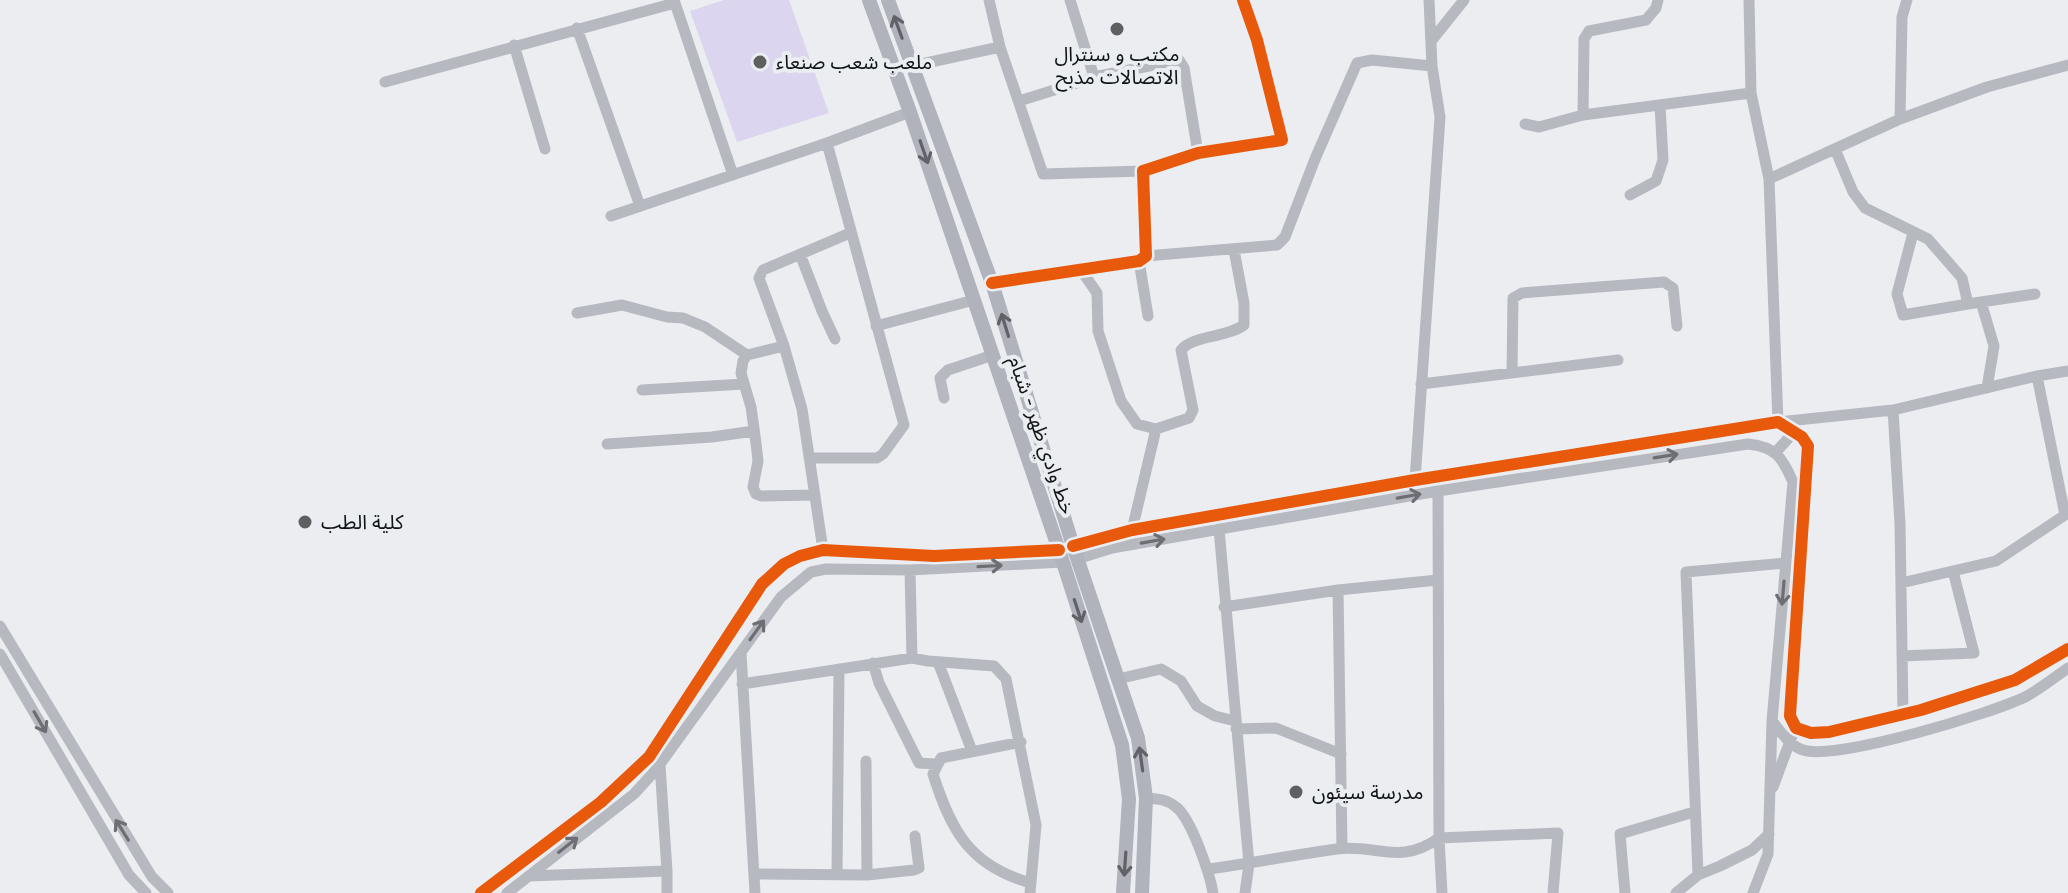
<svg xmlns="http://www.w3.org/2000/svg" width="2068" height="893" font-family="'Roboto Serif','Noto Sans Arabic',serif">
  <rect width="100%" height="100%" fill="#ebedf0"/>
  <path fill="#dcd5f0" d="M724 0H789L829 113 737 142 690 11Z"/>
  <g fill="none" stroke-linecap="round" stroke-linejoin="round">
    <path stroke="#b7b9c1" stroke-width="11" d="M674 0 733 175
      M989 0 1000 47
      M1070 0 1094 77
      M1658 0 1656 8 1646 20 1589 31 1584 39 1583 115 1751 93 1749 0
      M577 28 640 206
      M1432 40 1464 0
      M514 45 545 149
      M912 66 1000 47 1043 174 1143 171
      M385 82 675 3
      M1751 93 1769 179 1778 422 1893 410 1900 524 1903 714
      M1019 101 1099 76 1179 60 1184 68 1198 153
      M1900 119 1902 17 1907 0
      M1525 124 1539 127 1583 115
      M1835 149 1853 192 1865 208 1928 239 1962 278 1968 304 1903 315 1897 294 1913 233
      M1769 179 1900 119 1987 87 2068 65
      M1630 195 1656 181 1663 160 1660 105
      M611 216 827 143 910 112
      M800 254 822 311 835 339
      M1146 256 1277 245 1285 237 1315 159 1357 63 1372 60 1432 66
      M1139 261 1148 316
      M1081 270 1097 293 1098 331 1121 401 1137 424 1156 429 1189 418 1193 410 1181 350C1194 335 1226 338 1244 325V303L1234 250
      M992 283 1139 261 1146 256 1143 171 1198 153 1282 140 1257 40 1243 0
      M1981 302 2035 294
      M1968 304 1981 302 1994 346 1987 388
      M577 313 622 305 667 317 683 318 705 327 747 355
      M876 326 974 300
      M784 346 747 355 743 361 741 373 751 407 756 443 758 461 753 487 756 494 761 496 815 495
      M1512 373 1513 298 1522 293 1664 282 1673 288 1677 326
      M2037 376 2068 371
      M1421 384 1618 360
      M642 390 744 384
      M944 398 940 378 948 370 993 355
      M1893 410 2037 376 2065 515 1996 561 1901 583
      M607 444 712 437 754 431
      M1775 453 1795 431
      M809 458H877L883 454 904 425 827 143
      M1415 480 1440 117 1432 66 1429 0
      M1438 491 1439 838 1442 893
      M1219 529 1249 864 1245 893
      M1132 530 1156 429
      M1073 546 1132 530 1415 480 1778 422 1802 437 1808 446 1791 699 1790 716 1796 728 1811 733 1829 732 1921 710 2015 680 2068 649
      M823 550 802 409 784 346 759 278 763 270 850 233
      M1077 559 1112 548 1438 491 1748 444C1776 447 1782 457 1793 482L1772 721C1780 731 1790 746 1803 750 1835 761 1994 713 2027 696 2041 688 2055 677 2068 668
      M910 570 912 658
      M1338 590 1342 848
      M1224 607 1338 590 1438 580
      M0 626 152 877 168 893
      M741 653 755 893
      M0 654 129 875 146 893
      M1902 656 1974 653 1953 571
      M938 662 972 751
      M873 663 879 683 919 763 936 764
      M1118 679 1161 669 1181 681 1197 706 1215 716 1235 721
      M742 684 912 658 928 661 994 666 1006 679 1036 825 1030 893
      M1236 729 1276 728 1341 754
      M1021 742 941 758 933 774C951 831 970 866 1031 883
      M866 761 867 875
      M660 765 667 871
      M1773 787 1792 736
      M1146 798C1157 799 1167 799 1176 807 1191 818 1210 874 1213 893
      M1209 869C1252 863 1294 855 1337 849 1378 844 1399 866 1439 838L1558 833 1553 893
      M754 874 867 875 914 870 919 868 915 836
      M837 874 839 669
      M1698 875 1686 572 1786 563
      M529 876 667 871V893
      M481 893 601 802 649 757 762 584 784 564 800 556 823 550 934 556 1059 550
      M507 893 634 794 655 771 781 597 811 572 826 569 910 570 1063 562
      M1625 893 1620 834 1694 812
      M1676 893 1698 875 1720 866 1752 850 1769 834
      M1753 893 1768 854 1772 721"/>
    <path stroke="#b0b2bc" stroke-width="14" d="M869 0 910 112 1059 550 1122 745 1129 799 1123 893
      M888 0 992 283 1073 546 1138 738 1146 798 1142 893"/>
    <g stroke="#eaedf1" stroke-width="17">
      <path id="cycleway" d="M992 283 1139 261 1146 256 1143 171 1198 153 1282 140 1257 40 1243 0
        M1073 546 1132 530 1415 480 1778 422 1802 437 1808 446 1791 699 1790 716 1796 728 1811 733 1829 732 1921 710 2015 680 2068 649
        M481 893 601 802 649 757 762 584 784 564 800 556 823 550 934 556 1059 550"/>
    </g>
    <use href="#cycleway" stroke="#e8590c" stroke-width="12"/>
  </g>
  <defs><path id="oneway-shaft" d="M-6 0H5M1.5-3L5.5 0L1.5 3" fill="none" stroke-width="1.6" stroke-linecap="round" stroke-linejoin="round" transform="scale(2)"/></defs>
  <g stroke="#606268">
    <use href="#oneway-shaft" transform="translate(898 27) rotate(-110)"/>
    <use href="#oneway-shaft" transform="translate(924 152) rotate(71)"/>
    <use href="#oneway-shaft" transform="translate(1005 325) rotate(-107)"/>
    <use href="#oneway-shaft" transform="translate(1078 611) rotate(72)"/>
    <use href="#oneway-shaft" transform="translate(1141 759) rotate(-98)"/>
    <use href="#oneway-shaft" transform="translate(1125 864) rotate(94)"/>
  </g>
  <g stroke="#6c6e73">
    <use href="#oneway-shaft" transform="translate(1666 456) rotate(-9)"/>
    <use href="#oneway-shaft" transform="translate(1409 496) rotate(-10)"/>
    <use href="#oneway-shaft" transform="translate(1153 541) rotate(-10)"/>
    <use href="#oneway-shaft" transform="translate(990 566) rotate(-3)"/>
    <use href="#oneway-shaft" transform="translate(1783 593) rotate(95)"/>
    <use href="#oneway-shaft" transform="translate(757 630) rotate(-54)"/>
    <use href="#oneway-shaft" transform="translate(40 722) rotate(60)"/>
    <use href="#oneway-shaft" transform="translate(122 830) rotate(-122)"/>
    <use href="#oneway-shaft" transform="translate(568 845) rotate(-38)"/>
  </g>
  <g fill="#5d5f61" stroke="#eaedf1" stroke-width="3">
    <circle cx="1117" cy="29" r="8"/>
    <circle cx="760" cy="62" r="8"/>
    <circle cx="305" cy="522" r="8"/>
    <circle cx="1296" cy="792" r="8"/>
  </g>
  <g text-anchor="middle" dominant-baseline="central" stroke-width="8" stroke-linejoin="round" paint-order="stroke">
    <g font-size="20" fill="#111314" stroke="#eaedf1" text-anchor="start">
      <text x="1117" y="54" text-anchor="middle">مكتب و سنترال<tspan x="1117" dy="23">الاتصالات مذبح</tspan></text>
      <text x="776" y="62">ملعب شعب صنعاء</text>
      <text x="321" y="522">كلية الطب</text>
      <text x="1312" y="792">مدرسة سيئون</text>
    </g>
    <g font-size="20" fill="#111314" stroke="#eaedf1">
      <text transform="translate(1042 435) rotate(71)">خط وادي ظهر - شبام</text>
    </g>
  </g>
</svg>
